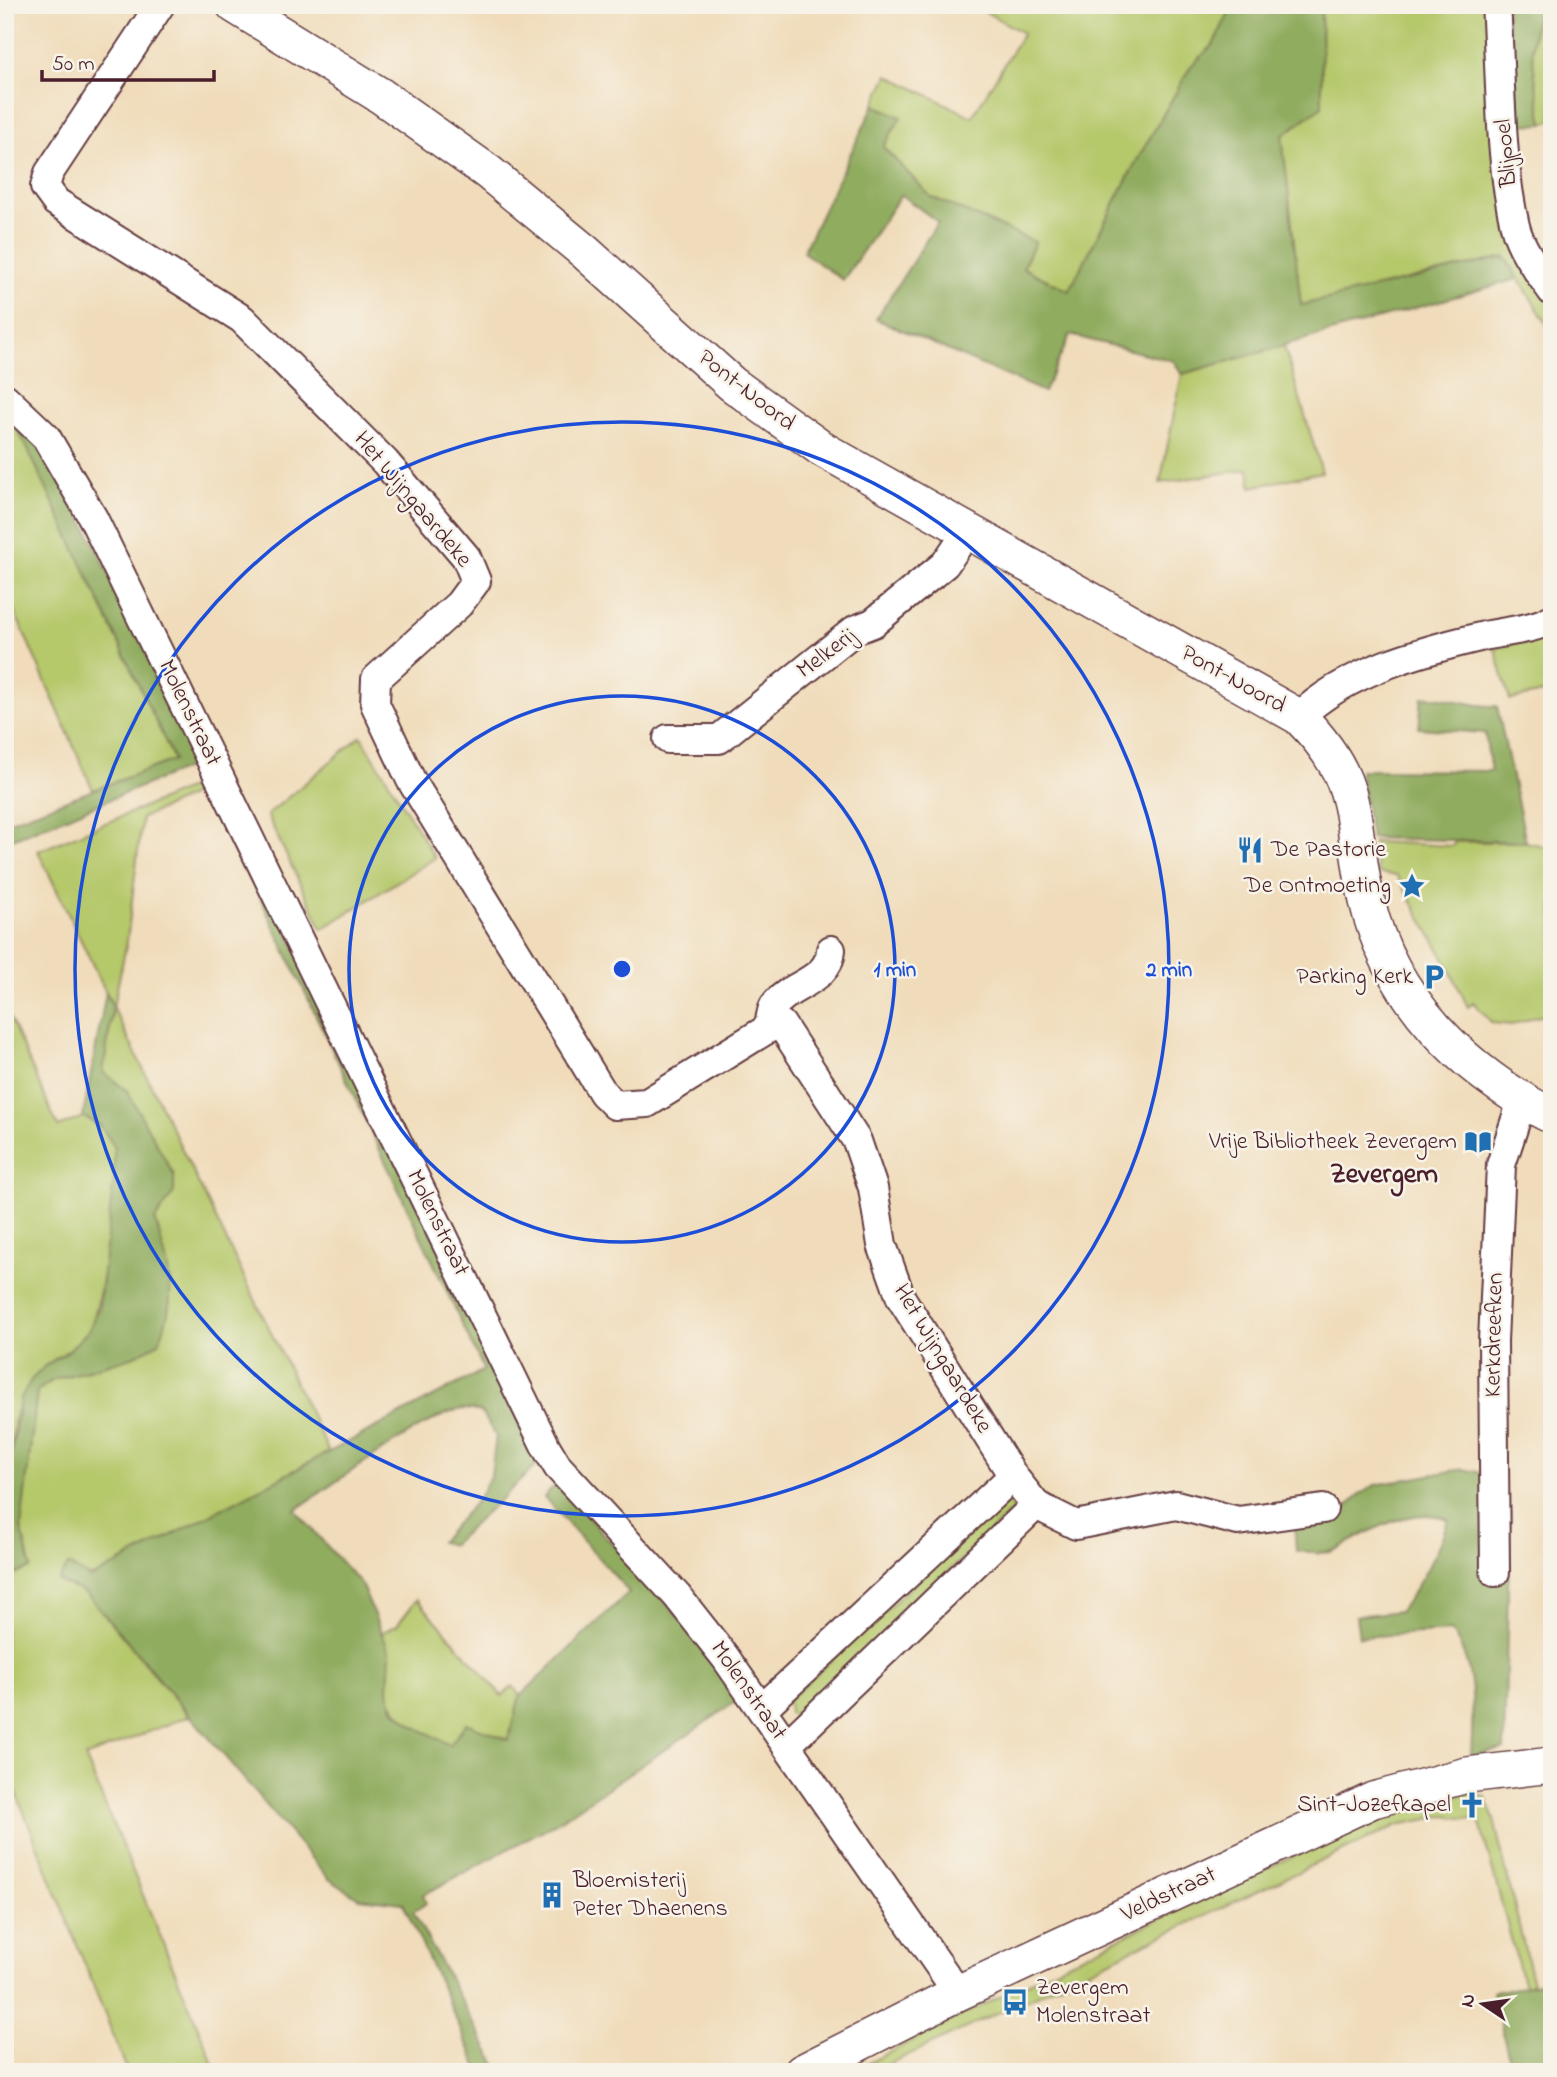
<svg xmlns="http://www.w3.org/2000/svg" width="1557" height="2077" font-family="'Indie Flower',sans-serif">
  <rect width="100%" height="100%" fill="#f7f3e8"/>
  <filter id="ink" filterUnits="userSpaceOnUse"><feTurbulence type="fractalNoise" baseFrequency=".0143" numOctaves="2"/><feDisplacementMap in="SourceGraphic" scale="14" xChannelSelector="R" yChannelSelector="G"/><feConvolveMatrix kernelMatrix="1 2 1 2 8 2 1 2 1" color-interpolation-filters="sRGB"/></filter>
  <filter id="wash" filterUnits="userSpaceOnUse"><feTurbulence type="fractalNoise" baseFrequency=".00686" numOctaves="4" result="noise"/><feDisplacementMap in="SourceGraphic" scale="28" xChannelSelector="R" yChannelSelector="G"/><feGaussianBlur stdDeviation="1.57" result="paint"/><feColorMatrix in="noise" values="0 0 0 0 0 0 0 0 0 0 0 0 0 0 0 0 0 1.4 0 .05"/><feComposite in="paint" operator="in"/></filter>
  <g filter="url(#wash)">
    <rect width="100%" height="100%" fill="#f0dcba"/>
    <path fill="#b5c86b" stroke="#80744b" stroke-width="2" d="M973 5H1233L1213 45 1191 66 1131 171 1069 291 1023 268 1035 242 931 197 883 147 901 117 874 105 888 75 972 117 1023 33Z
      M1321 5H1488L1501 177 1552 304V332L1505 257 1301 306 1282 136 1322 106Z
      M1543 5H1552V120L1543 124C1538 89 1522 36 1543 5Z
      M1284 346 1322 472 1251 487 1249 469 1160 483 1182 374Z
      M5 411 25 443 175 760 93 790 5 590Z
      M1552 632V691L1510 700 1495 649Z
      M361 736 435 858 322 929 267 815Z
      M190 788 193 795 142 818 127 941 113 1007 329 1452 91 1578 68 1565 87 1594 189 1716 85 1757 217 2072H128L13 1785 5 1788V1579L30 1568 21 1527 37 1391 53 1380 110 1364 159 1232 155 1220 162 1210 127 1091 103 1072 113 1007 38 851Z
      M1373 842 1453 846 1455 842H1526L1552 848V1012L1512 1025 1492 1023 1473 1002 1468 1007 1443 956 1397 876 1378 873Z
      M5 1007 58 1127 83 1117C96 1123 109 1130 114 1145 120 1167 101 1310 89 1330 80 1346 62 1353 48 1364 41 1369 18 1404 16 1413 9 1438 16 1467 5 1492Z
      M1007 1499 1014 1509 796 1717 789 1713 788 1700Z
      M417 1599 502 1696 513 1686 520 1696 508 1740C490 1741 470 1746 453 1745 432 1744 391 1714 388 1692 385 1666 393 1662 381 1633L397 1625Z
      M1474 1792 1486 1797 1494 1820 1533 1984 1524 1986 1479 1820 1443 1816 1398 1825 872 2072H851C969 2011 1088 1952 1208 1896 1295 1855 1379 1811 1474 1792Z"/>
    <path fill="#90ac5f" stroke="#6d6645" stroke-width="2" d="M1233 5H1321L1322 106 1282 136 1301 305 1505 257 1518 279 1182 374 1174 361 1070 335 1044 392 876 319 938 222 901 195 843 280 803 252 874 105 901 117 883 147 931 197 1035 242 1023 268 1069 291 1135 164 1191 66 1213 45Z
      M1506 5H1543C1522 36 1538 89 1543 124L1515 125Z
      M7 413 41 436 202 762 5 842V823L174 760 25 443Z
      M1422 697C1449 695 1471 708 1497 706L1526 842 1371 838 1360 770 1491 771 1485 733 1419 728Z
      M213 798 225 800 541 1461 452 1545 440 1542 478 1499 491 1475 496 1436 481 1412C476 1411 470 1409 465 1409 432 1410 327 1489 295 1510L361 1584 390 1653 388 1692 393 1709 412 1725 450 1745 466 1723 508 1740 520 1696 629 1592 544 1497 557 1483 715 1656 743 1697 556 1823 423 1895 426 1903 413 1912 500 2072H480L403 1903 359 1898 329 1879 87 1594 58 1581 68 1565 91 1578 484 1370Z
      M106 992 113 1007 103 1072 127 1091 174 1175V1192L155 1220C169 1269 179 1293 159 1343L132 1357 53 1380 37 1391 21 1527 31 1568 5 1579V1492L20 1399 31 1380 46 1365 68 1351 89 1330 99 1307 114 1177V1146L99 1124 83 1117Z
      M1463 1469 1482 1473 1485 1511 1510 1512 1504 1749 1471 1756C1473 1715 1478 1667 1451 1631L1359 1637 1356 1616 1400 1611C1418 1587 1441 1548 1448 1519 1410 1505 1366 1533 1335 1550 1326 1555 1307 1551 1296 1551L1294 1520 1332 1516 1344 1510 1361 1494 1375 1485Z
      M1552 1981V2072H1512L1493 1991Z"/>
  </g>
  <g filter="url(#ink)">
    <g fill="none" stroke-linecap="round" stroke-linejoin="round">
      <g stroke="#633b40" stroke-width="32">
        <path id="minor" d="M160 5 49 173 45 187 56 202 242 319 385 462 466 557 476 581 459 604 376 679 375 704 411 780 603 1093 615 1105 647 1103 769 1028 781 1024 857 1141 873 1188 882 1245 901 1298 1013 1476 1036 1505 1076 1525 1176 1505 1238 1521 1323 1509
          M1496 5C1501 74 1499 159 1515 226 1521 250 1538 271 1552 291
          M5 398 46 437 93 518 546 1447 558 1467 677 1596 725 1657 958 1993
          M1299 717C1346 671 1421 651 1484 636 1506 631 1532 630 1552 619
          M668 739H719L855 630 873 623 945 564 967 532
          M769 1028C770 1022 771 1011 774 1006 789 984 829 982 831 950
          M1495 1572 1493 1341 1501 1165 1522 1101
          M763 1708 1013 1476
          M787 1745 1036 1505"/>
      </g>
      <g stroke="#633b40" stroke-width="38">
        <path id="tertiary" d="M234 5 381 96 488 172 585 252 732 384 822 449 1299 717C1366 784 1348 820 1367 901 1390 998 1465 1073 1552 1116
          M802 2072 958 1993 1373 1800 1467 1775 1552 1765"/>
      </g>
      <use href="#minor" stroke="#fff" stroke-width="28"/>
      <use href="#tertiary" stroke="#fff" stroke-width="35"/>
    </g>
  </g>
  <g fill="none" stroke="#1d4ed8" stroke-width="3.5">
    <circle cx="622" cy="969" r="273"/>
    <circle cx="622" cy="969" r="547"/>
  </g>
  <defs>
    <g id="restaurant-bare" transform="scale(2.1)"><path d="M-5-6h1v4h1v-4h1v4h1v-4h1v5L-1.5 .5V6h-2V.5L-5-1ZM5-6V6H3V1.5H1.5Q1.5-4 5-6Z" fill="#1f6fb2" stroke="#f7f3e8" stroke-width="2.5" paint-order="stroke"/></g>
    <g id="sight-bare" transform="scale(2.1)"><path d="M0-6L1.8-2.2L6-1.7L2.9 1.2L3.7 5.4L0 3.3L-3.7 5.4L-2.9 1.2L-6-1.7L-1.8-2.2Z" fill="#1f6fb2" stroke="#f7f3e8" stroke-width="2.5" paint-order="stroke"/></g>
    <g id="parking-bare" transform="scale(2.1)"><path d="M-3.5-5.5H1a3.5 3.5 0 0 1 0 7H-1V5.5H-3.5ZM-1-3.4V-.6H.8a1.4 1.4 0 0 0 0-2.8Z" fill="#1f6fb2" stroke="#f7f3e8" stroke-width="2.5" paint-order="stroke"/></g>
    <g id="library-bare" transform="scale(2.1)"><path d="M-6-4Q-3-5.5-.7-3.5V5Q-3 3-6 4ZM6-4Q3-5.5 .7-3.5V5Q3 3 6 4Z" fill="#1f6fb2" stroke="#f7f3e8" stroke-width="2.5" paint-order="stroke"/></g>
    <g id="church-bare" transform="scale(2.1)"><path d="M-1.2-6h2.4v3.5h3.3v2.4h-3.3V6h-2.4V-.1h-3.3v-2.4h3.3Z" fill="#1f6fb2" stroke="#f7f3e8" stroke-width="2.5" paint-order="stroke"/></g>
    <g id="building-bare" transform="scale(2.1)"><path d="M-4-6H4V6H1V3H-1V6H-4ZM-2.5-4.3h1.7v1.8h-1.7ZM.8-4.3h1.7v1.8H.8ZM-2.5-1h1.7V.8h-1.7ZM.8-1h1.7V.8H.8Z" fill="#1f6fb2" stroke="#f7f3e8" stroke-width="2.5" paint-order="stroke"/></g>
    <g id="bus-bare" transform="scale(2.1)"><path d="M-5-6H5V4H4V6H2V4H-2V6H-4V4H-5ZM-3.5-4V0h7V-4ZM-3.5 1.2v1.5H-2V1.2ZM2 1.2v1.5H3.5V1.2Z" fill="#1f6fb2" stroke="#f7f3e8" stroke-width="2.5" paint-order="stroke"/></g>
  </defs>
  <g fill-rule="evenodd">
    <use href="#restaurant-bare" x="1250" y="850"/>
    <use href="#sight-bare" x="1412" y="886"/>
    <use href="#parking-bare" x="1434" y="977"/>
    <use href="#library-bare" x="1478" y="1142"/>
    <use href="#church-bare" x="1472" y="1805"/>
    <use href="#building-bare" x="552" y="1895"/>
    <use href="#bus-bare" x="1015" y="2002"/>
  </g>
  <g text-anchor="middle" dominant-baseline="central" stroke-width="5" stroke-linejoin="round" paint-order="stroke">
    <g font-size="24" fill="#4a1f2b" stroke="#f7f3e8">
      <text transform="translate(1507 153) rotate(-95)">Blijpoel</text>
      <text transform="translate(746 391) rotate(38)">Pont-Noord</text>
      <text transform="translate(412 500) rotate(50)">Het Wijngaardeke</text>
      <text transform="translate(827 654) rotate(-37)">Melkerij</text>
      <text transform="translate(1233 680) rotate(29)">Pont-Noord</text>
      <text transform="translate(189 713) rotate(64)">Molenstraat</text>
      <text transform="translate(437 1223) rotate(64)">Molenstraat</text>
      <text transform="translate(1495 1335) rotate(-89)">Kerkdreefken</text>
      <text transform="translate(942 1359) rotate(59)">Het Wijngaardeke</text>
      <text transform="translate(748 1691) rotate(55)">Molenstraat</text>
      <text transform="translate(1169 1895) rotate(-25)">Veldstraat</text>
    </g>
    <g font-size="24" fill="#4a1f2b" stroke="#f7f3e8" text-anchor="end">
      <text x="1271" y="850" text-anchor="start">De Pastorie</text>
      <text x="1391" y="886">De Ontmoeting</text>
      <text x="1413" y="977">Parking Kerk</text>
      <text x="1457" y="1142">Vrije Bibliotheek Zevergem</text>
      <text x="1451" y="1805">Sint-Jozefkapel</text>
      <text x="573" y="1881" text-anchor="start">Bloemisterij<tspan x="573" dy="28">Peter Dhaenens</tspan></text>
      <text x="1036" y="1988" text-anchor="start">Zevergem<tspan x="1036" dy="28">Molenstraat</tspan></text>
    </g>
    <g font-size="28" font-weight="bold" fill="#4a1f2b" stroke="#f7f3e8">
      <text x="1384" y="1175">Zevergem</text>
    </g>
  </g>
  <circle cx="622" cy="969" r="10" fill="#1d4ed8" stroke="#f7f3e8" stroke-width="3.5"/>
  <g font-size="21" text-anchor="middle" font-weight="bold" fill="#1d4ed8" stroke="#f7f3e8" stroke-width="5" stroke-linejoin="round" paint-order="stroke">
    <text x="895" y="976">1 min</text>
    <text x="1169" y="976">2 min</text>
  </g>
  <rect width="1557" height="2077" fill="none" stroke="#f7f3e8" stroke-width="28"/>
  <g transform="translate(1483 2004) rotate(283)" stroke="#f7f3e8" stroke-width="5" paint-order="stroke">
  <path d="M0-5L12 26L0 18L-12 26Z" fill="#4a1f2b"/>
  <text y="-10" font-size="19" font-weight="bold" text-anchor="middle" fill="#4a1f2b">N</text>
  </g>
  <path d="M42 70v10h172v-10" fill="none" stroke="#4a1f2b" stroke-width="3.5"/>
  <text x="52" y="70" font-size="21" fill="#4a1f2b" stroke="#f7f3e8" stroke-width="5" paint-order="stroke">50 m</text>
</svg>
